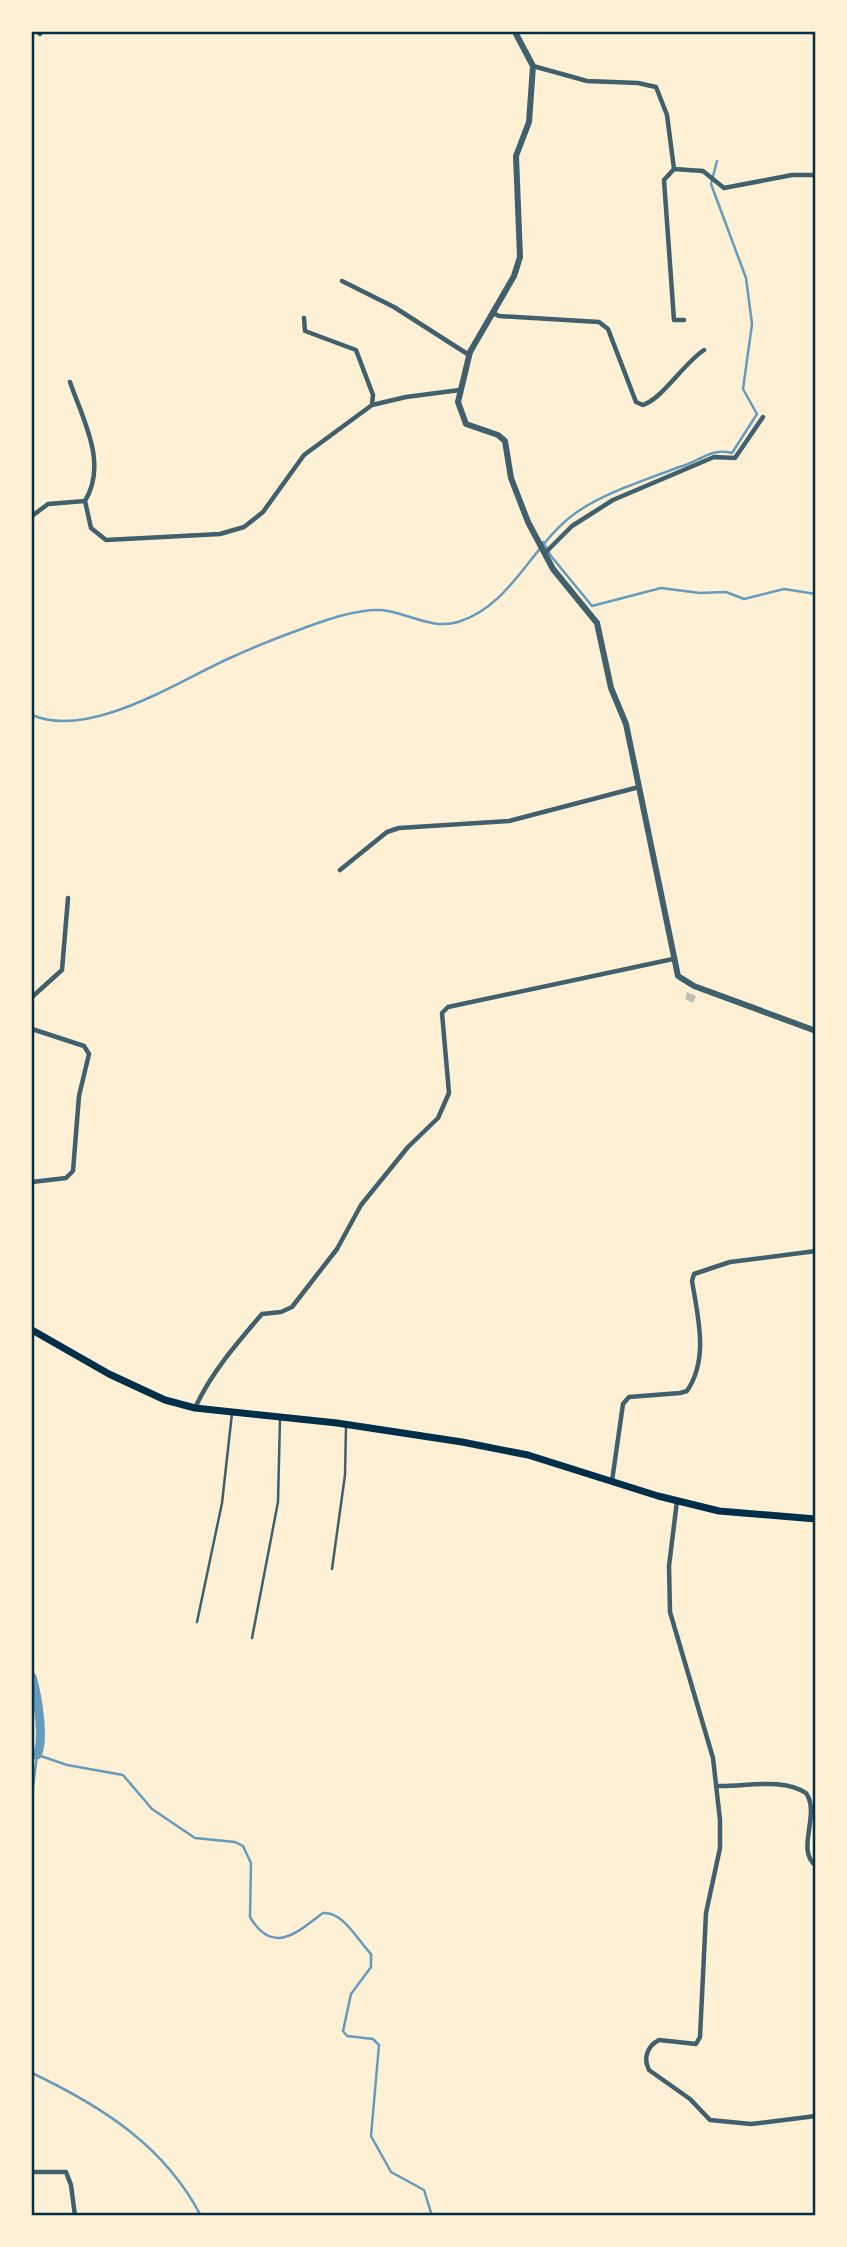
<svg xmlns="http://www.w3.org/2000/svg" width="847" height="2247" font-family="'Fira Sans',sans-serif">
  <rect width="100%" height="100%" fill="#fdf0d5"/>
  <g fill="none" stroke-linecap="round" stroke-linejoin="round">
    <path stroke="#669bbc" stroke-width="2.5" d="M543 542 551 556 592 606 661 588 700 593 726 592 744 599 784 589 816 594
      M32 715C90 740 178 681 230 658 254 647 279 637 304 628 326 620 356 609 381 610 406 612 431 630 458 622 513 605 532 543 577 512 606 492 646 480 679 467 699 462 711 447 732 453L757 414 743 389 752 324 746 278 711 184 717 161
      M32 1753 67 1765 123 1775 152 1809 195 1838 235 1842 243 1846 251 1863 250 1917C273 1956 298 1932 323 1913 343 1911 358 1941 371 1954V1967L351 1994 343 2031 347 2036 373 2039 379 2045 371 2136 391 2172 424 2190 432 2216
      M32 1795 37 1755
      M32 2073C101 2106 164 2145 201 2216"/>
    <path stroke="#669bbc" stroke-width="9" d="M32 1677C37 1694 45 1739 37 1755"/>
  </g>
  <path fill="#bec0b2" d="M687 992 696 996 693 1003 685 999Z"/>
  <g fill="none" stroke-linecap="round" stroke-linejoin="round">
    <path stroke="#3f606c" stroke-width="2.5" d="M332 1569 345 1475 346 1427
      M197 1622 222 1503 232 1413
      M252 1638 278 1502 280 1418"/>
    <path stroke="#3f606c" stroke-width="4.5" d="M38 32 40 34 41 32
      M533 66 587 81 638 83 656 87 667 115 674 169
      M342 281 394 307 469 355
      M493 313 499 316 599 322 608 329 636 402 643 405C663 398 683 364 704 350
      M304 318 305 331 356 350 373 395 372 405
      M684 320H674L664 180 674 169 703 171 724 188 792 175H816
      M70 382C83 420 108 463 85 501L91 528 106 540 220 534 244 527 263 512 304 455 372 405 406 397 460 390
      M32 516 48 504 85 501
      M545 553 572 526 613 500 714 457 735 458 763 417
      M340 870 387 832 399 828 509 821 639 787
      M32 997 62 970 68 898
      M32 1029 84 1046 89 1054 79 1096 73 1171 66 1178 32 1182
      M195 1408C211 1373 237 1343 262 1314L281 1312 292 1307 337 1249 361 1205 408 1147 438 1118 449 1093 442 1013 448 1007 673 959
      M612 1481 623 1404 629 1397 680 1393 687 1391C709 1359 698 1317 692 1281L694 1274 730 1262 816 1251
      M677 1501 669 1566 670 1612 713 1758 720 1820V1848L706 1913 700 2037 696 2044 659 2040C647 2046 643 2059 649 2070L690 2099 710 2120 751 2124 816 2116
      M718 1786C745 1787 782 1777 806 1793 821 1814 795 1850 816 1866
      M32 2172H66L71 2185 75 2216"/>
    <path stroke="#3f606c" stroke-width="6" d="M515 32 533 66 529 122 516 156 520 257 514 276 470 352 458 402 466 424 498 435 505 441 511 478 528 522 553 569 597 623 611 688 626 724 678 976 694 986 816 1031"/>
    <path stroke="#003049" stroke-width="7" d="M32 1330 109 1374 165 1400 195 1408 337 1423 462 1442 528 1455 658 1496 719 1511 816 1519"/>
  </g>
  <rect width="847" height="2247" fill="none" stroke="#fdf0d5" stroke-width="66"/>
  <rect x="33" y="33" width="781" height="2181" fill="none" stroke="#003049" stroke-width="2.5"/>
</svg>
